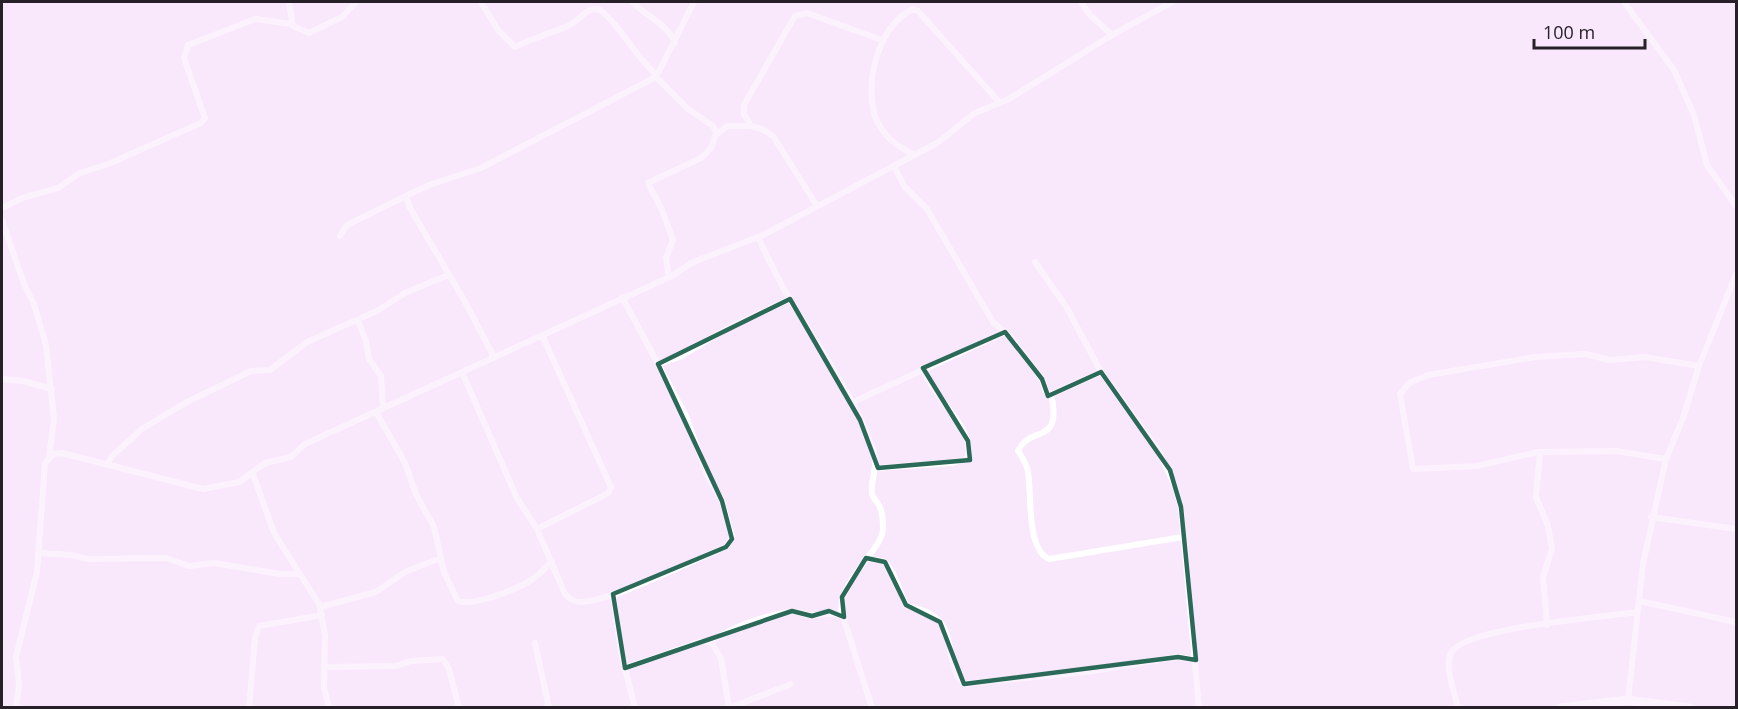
<svg xmlns="http://www.w3.org/2000/svg" width="1738" height="709" font-family="'Open Sans',sans-serif">
  <rect width="100%" height="100%" fill="#f9e7fc"/>
  <g fill="none" stroke-linecap="round" stroke-linejoin="round">
    <path stroke="#fff" stroke-width="6" d="M289 2 293 26 309 33 342 17 356 2
      M481 2 498 30 515 47C533 38 551 33 568 26 580 21 585 6 600 10 623 28 634 56 657 75
      M633 2C645 16 669 25 675 43
      M1081 2 1090 15 1112 35
      M1624 2 1674 70 1694 115 1707 165 1736 206
      M656 77 688 109 713 126 717 134
      M751 126 744 114V105L795 16 807 13 882 40
      M915 155C895 146 877 131 873 108 867 74 880 25 913 9L918 11 1000 103
      M894 166 904 186 927 209 993 322 1010 336 1042 379 1046 391 1051 394 1101 372 1159 451 1175 486 1181 507 1199 708
      M2 208 22 198 58 188 80 173 108 164 201 123 205 118 184 58 188 45 255 19 292 24
      M2 220 24 284 34 304 46 345 54 419 49 457
      M340 236 347 225 406 196
      M758 237C769 260 780 284 794 306 822 352 855 398 873 449 879 468 870 479 872 494 873 498 877 501 879 505 882 511 883 521 883 528 884 548 842 577 841 610L872 708
      M1035 262 1067 308 1101 372
      M669 277 666 258 673 240 662 210 648 183 701 158 711 148 715 136 727 126H750L762 129 773 136 817 206
      M358 320 366 342 369 359 381 376 383 408
      M494 357 464 300 410 208 406 196 429 185 481 168 656 77 694 2
      M658 364 680 357 728 328 790 299
      M462 372 517 498 537 529 603 496 609 492 611 487 542 335
      M2 379 23 381 52 389
      M1051 394C1063 447 1030 424 1018 451 1022 457 1027 464 1028 472 1032 494 1026 549 1049 559L1183 537
      M851 403 1005 332
      M376 412 405 463 416 494 434 527 444 572 458 601C473 607 521 588 534 578 541 573 546 567 552 561
      M1616 451 1666 459
      M1618 451 1538 452 1477 466 1413 469 1400 394 1409 383 1428 375 1535 357 1585 354 1610 360 1644 357 1699 366
      M1540 452 1536 497 1548 526 1552 549 1543 577 1547 625
      M107 465 112 456 142 429 185 403 251 371 270 370 307 342 377 311 405 293 448 275
      M876 468 953 463 967 458C977 428 930 396 923 368
      M253 474 274 533 319 604 325 635 324 688 329 708
      M1651 517 1736 529
      M537 529 565 594C569 599 574 602 581 602 620 599 687 562 726 547L732 537 722 501 707 475 686 416 622 297
      M39 553 71 555 87 559 166 558 189 566 214 563 280 574H299
      M866 558 885 562 893 573 906 605C913 609 922 609 929 613 960 631 942 664 964 684L1087 672 1178 657 1196 660
      M613 594 621 653 635 708
      M1639 601 1736 622
      M320 607 376 592 405 572 441 558
      M711 642C733 626 763 616 790 612 797 610 805 616 812 615 828 615 828 611 844 617
      M535 643 549 708
      M324 667 396 666 411 661 443 659 449 669 459 708
      M625 668 700 642H711L721 658 729 708
      M1628 700 1643 564 1666 459 1683 418 1699 366 1736 274
      M16 708 19 685 16 657 37 572 45 463 54 454 62 453 203 489 239 482 265 463 291 457 305 444 674 275 691 263 763 235 937 143 975 113 1009 99 1112 35 1172 2
      M249 708 255 638 259 626 322 615
      M729 708 791 684
      M1458 708C1455 693 1444 667 1451 653 1464 627 1605 617 1638 612"/>
    <path stroke="#fff" stroke-width="9" d="M1561 708 1628 700 1689 708"/>
  </g>
  <path d="M0 0H1738V709H0ZM790 299 860 420 878 468 970 460 968 441 923 368 1005 332 1042 379 1048 396 1101 372 1170 470 1181 507 1196 660 1178 657 964 684 940 622 906 605 885 562 866 558 842 597 844 617 829 611 812 616 792 611 625 668 613 594 726 547 732 539 722 501 658 364Z" fill="#f9e7fc" fill-opacity=".55" fill-rule="evenodd"/>
  <path fill="none" stroke="#2b6a58" stroke-width="4.5" stroke-linejoin="round" d="M790 299 860 420 878 468 970 460 968 441 923 368 1005 332 1042 379 1048 396 1101 372 1170 470 1181 507 1196 660 1178 657 964 684 940 622 906 605 885 562 866 558 842 597 844 617 829 611 812 616 792 611 625 668 613 594 726 547 732 539 722 501 658 364Z"/>
  <rect width="1738" height="709" fill="none" stroke="#272028" stroke-width="6"/>
  <path d="M1534 39v9h111v-9" fill="none" stroke="#272028" stroke-width="3"/>
  <text x="1543" y="39" font-size="18" fill="#272028" stroke="#f9e7fc" stroke-width="4.5" paint-order="stroke">100 m</text>
</svg>
